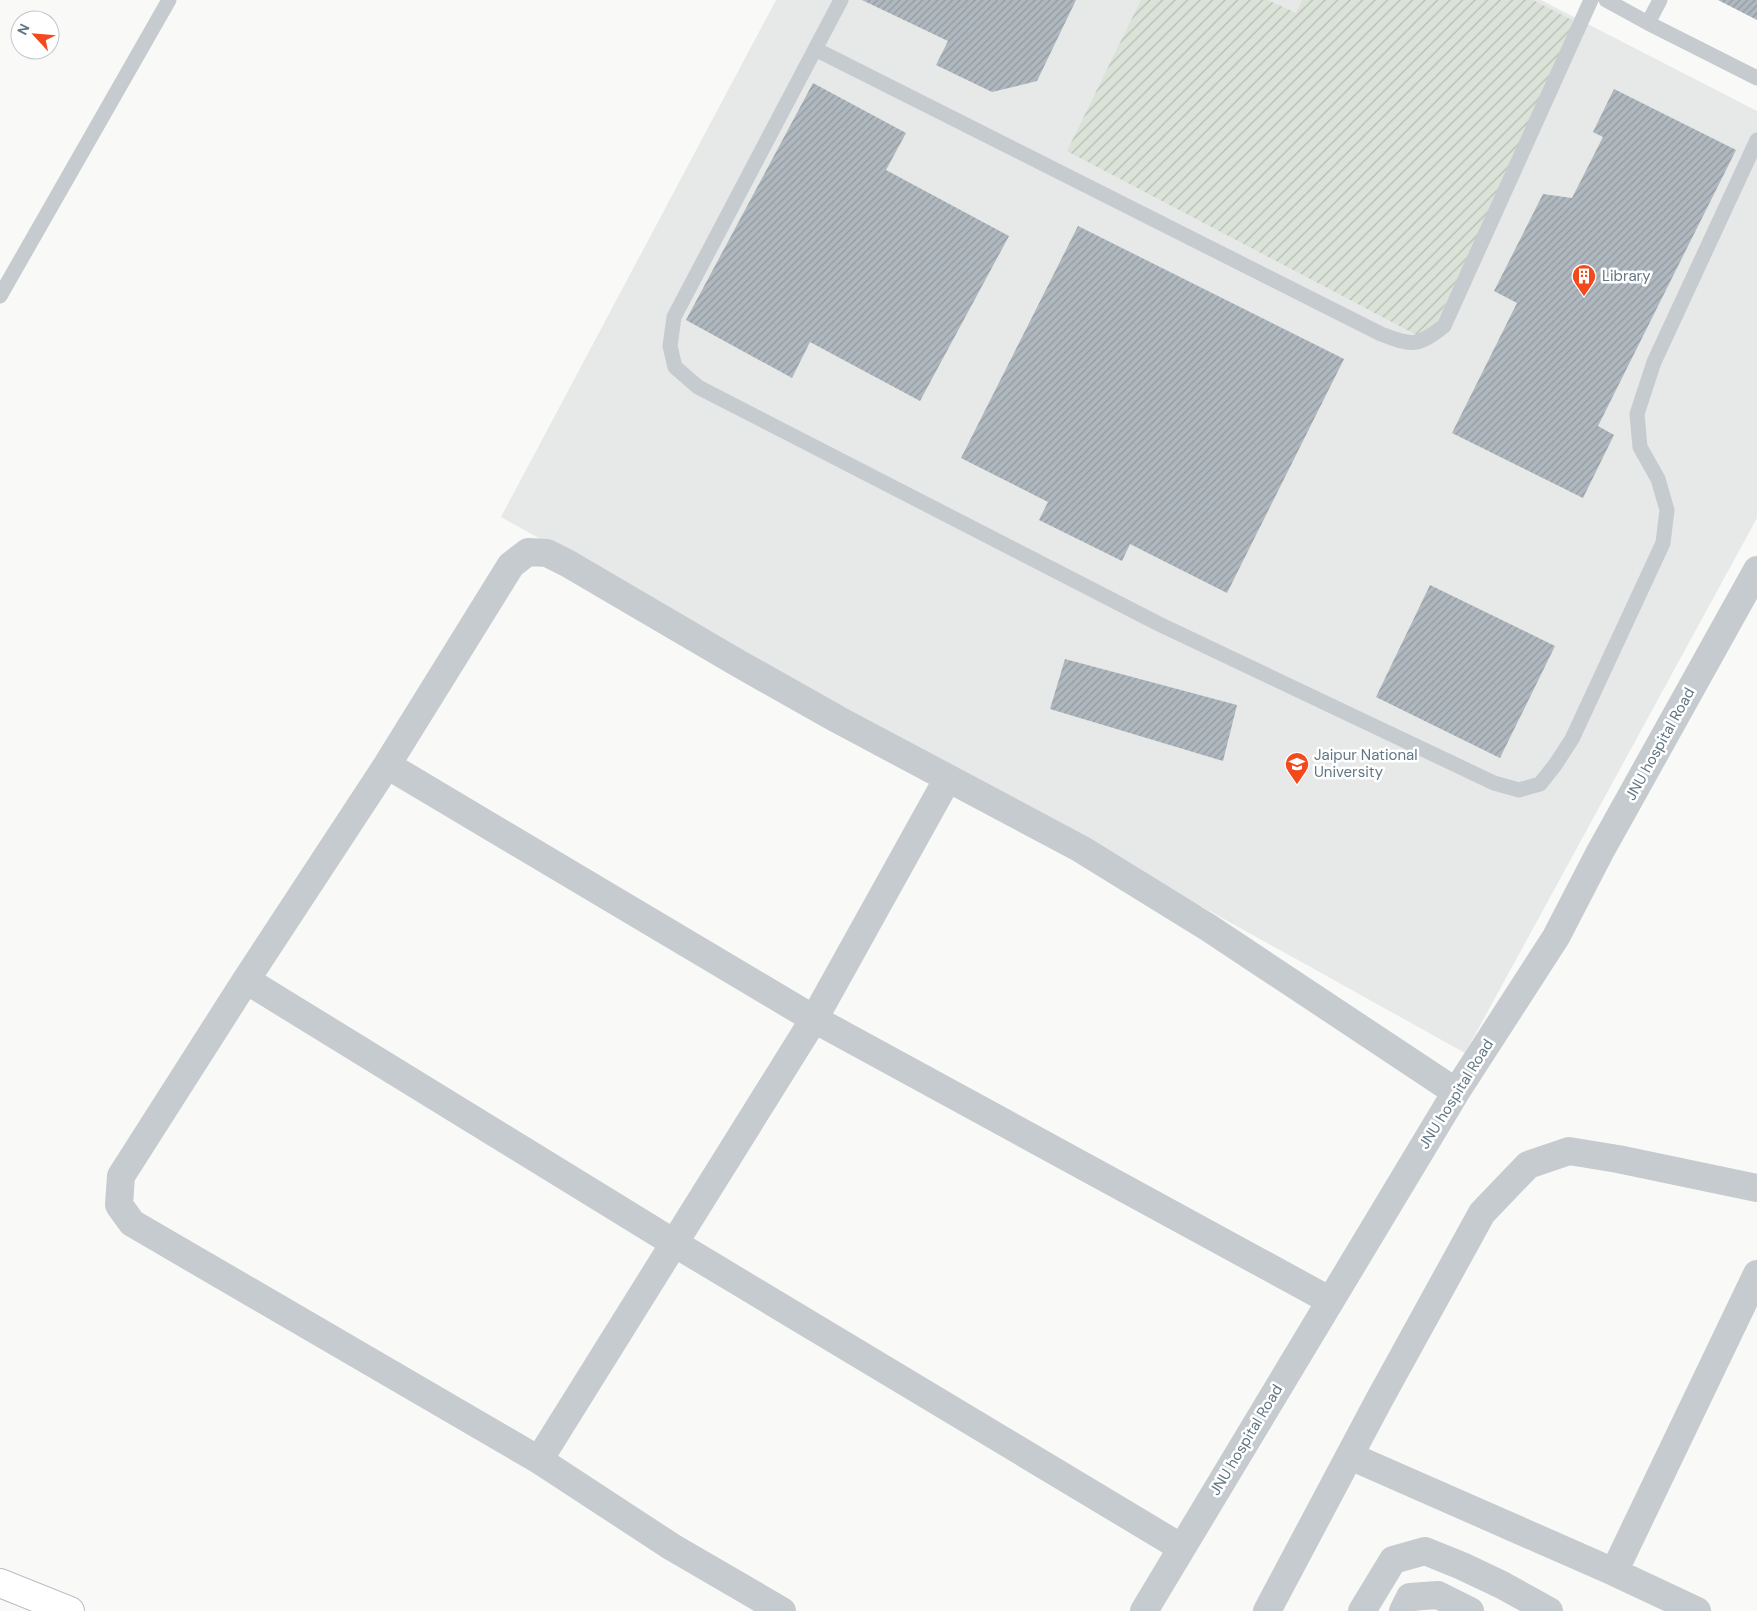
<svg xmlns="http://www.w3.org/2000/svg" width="1757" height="1611" font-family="'DM Sans',sans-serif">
  <defs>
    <pattern id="garden-furrows" width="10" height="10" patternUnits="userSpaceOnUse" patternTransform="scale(1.25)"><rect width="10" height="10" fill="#dbe2d7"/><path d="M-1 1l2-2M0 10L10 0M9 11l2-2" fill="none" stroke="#b5bcb4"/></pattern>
    <pattern id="building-hatch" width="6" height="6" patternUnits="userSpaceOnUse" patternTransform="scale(1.25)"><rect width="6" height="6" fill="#afb8be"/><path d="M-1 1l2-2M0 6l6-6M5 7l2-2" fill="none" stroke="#929aa0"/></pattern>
  </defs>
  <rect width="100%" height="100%" fill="#f9f9f7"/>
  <path fill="#e7e8e8" d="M776 0H1541L1757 111V518L1465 1053 501 517Z"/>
  <path fill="url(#garden-furrows)" d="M1141 0H1268L1296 13 1302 0H1533L1578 23 1428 341 1067 151Z"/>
  <path fill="url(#building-hatch)" d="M862 0H1076L1037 81 992 92 936 65 948 41Z
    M1718 0H1757V20Z
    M813 83 906 133 886 170 1009 236 920 401 810 342 792 378 686 320Z
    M1614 89 1736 150 1598 426 1614 435 1583 498 1452 433 1517 303 1494 291 1543 194 1572 198 1603 137 1593 132Z
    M1078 226 1344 359 1227 593 1130 544 1122 561 1039 520 1048 502 961 458Z
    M1430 585 1555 646 1500 758 1376 697Z
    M1065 659 1237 705 1223 761 1050 709Z"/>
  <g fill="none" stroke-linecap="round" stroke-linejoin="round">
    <g stroke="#b8bfc3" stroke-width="30">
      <path id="secondary" d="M0 1583 70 1611"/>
    </g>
    <path stroke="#c6cbcf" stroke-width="15" d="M841 0 674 317 670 346 675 367 698 387 1159 624 1494 783 1519 790 1540 784 1555 765 1572 739 1663 543 1667 510 1658 479 1640 447 1637 414 1654 362 1757 140
      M1606 0 1648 23 1757 78
      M1648 23 1660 0
      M815 49 1381 334C1413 346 1417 347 1444 326L1591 0
      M0 296 169 0"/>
    <path stroke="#c6cbcf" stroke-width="28" d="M387 765 814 1019 1329 1300
      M246 980 674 1243 1182 1548
      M1350 1456 1614 1572
      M539 1460 814 1019 948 778
      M782 1611 672 1547 539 1460 132 1223 119 1205 121 1176 246 980 387 765 511 565 528 552 547 553 567 563 736 662 837 719 1081 849 1209 928 1456 1092
      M1144 1611 1456 1092 1556 937 1600 852 1757 570
      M1267 1611 1378 1402 1482 1213 1528 1165 1569 1151 1618 1159 1757 1188
      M1362 1611 1393 1560 1425 1551 1462 1566 1502 1585 1549 1611
      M1403 1611 1410 1597 1438 1595 1470 1611
      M1697 1611 1614 1572 1757 1274"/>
    <use href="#secondary" stroke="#fff" stroke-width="28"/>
  </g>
  <defs>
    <g id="building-pin" transform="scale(1.25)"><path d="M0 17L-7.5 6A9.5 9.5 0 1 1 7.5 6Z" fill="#f34a1d" stroke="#fff"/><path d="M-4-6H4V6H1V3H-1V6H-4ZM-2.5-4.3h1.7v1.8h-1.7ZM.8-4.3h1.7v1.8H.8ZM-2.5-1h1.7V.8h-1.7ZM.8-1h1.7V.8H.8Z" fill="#fff"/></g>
    <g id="university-pin" transform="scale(1.25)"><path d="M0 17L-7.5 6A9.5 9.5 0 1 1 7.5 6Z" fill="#f34a1d" stroke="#fff"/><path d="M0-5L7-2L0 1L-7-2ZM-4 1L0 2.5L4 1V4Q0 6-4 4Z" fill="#fff"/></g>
  </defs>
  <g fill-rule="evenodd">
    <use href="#building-pin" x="1584" y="276"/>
    <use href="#university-pin" x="1297" y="764"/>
  </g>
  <g text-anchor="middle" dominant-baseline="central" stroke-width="5" stroke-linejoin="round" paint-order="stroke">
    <g font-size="15" fill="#617684" stroke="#fff" text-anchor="start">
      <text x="1602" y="276">Library</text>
      <text x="1314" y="755">Jaipur National<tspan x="1314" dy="17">University</tspan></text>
    </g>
    <g font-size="15" fill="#617684" stroke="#fff">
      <text transform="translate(1660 744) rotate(-61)">JNU hospital Road</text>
      <text transform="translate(1456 1094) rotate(-58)">JNU hospital Road</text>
      <text transform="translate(1246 1440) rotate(-59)">JNU hospital Road</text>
    </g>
  </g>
  <g transform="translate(35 35) rotate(296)"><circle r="24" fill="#ffffff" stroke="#c0c8ce"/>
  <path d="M0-4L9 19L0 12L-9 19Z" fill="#f34a1d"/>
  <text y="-8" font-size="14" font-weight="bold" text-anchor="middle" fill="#617684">N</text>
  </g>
</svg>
